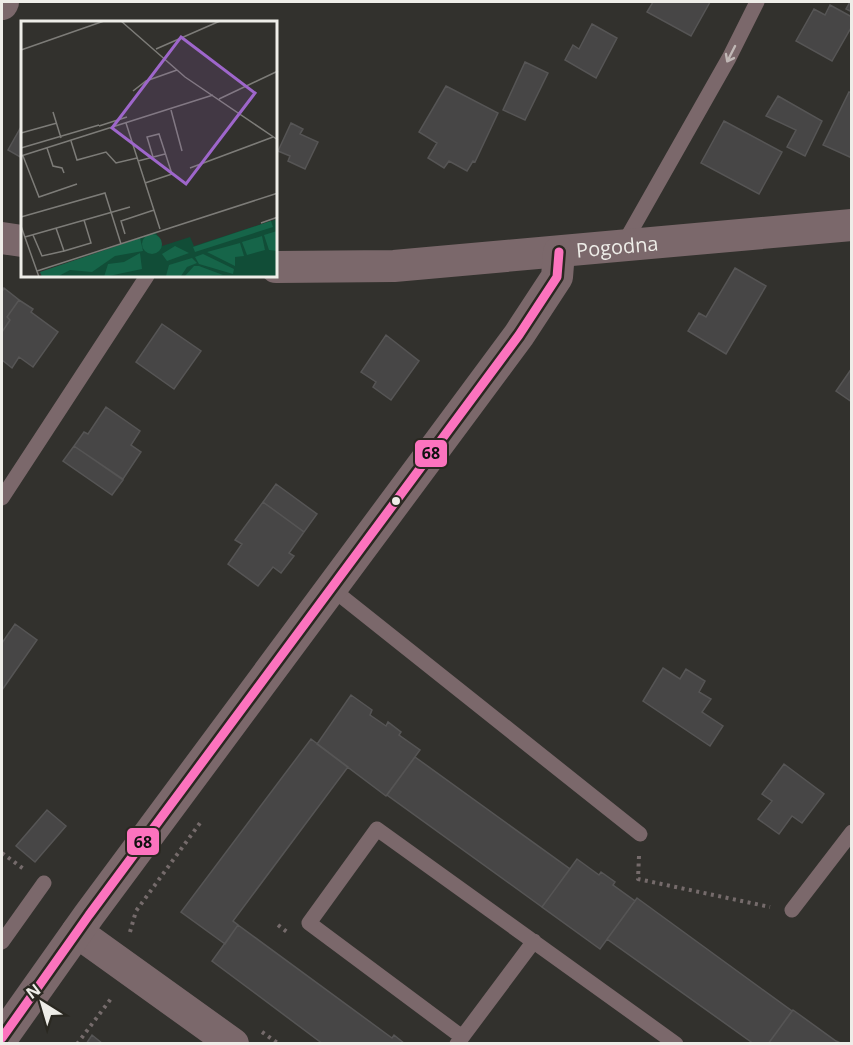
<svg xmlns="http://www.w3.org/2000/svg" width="853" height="1045" font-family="'Open Sans',sans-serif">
  <rect width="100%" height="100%" fill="#32312d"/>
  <path fill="#474646" stroke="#565555" stroke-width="1.5" d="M653 2H710L691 36 647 12Z
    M850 2H852V12L846 9Z
    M830 5 852 17V26L832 61 796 41 814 9 825 15Z
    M592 24 617 38 596 78 565 60 573 45 579 49Z
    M525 62 548 73 525 120 503 110Z
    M446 86 498 113 475 162 473 161 467 171 449 161 444 168 428 158 437 143 419 132Z
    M849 92 852 93V158L823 145Z
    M778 96 822 121 805 156 787 147 796 130 766 116Z
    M724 121 782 152 759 194 701 163Z
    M291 123 303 129 300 134 318 142 305 169 288 161 290 156 278 151Z
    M22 125V158L8 150Z
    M735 268 766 286 726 354 688 331 699 313 706 317Z
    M4 288 19 300 7 317 10 320 2 332V292Z
    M19 300 33 309 31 312 58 332 33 367 19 357 12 368 2 360V332L10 320 7 317Z
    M162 324 201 351 174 389 136 362Z
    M386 335 419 361 391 400 373 387 376 382 361 372Z
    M852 368V402L836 391Z
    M106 407 140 431 131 445 141 452 123 479 74 446 84 432 88 434Z
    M74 446 123 480 112 495 63 461Z
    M276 484 317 514 304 532 263 502Z
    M263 502 304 532 289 553 294 556 281 573 273 567 258 586 228 564 242 544 235 540Z
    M15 624 37 640 2 690V643Z
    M663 668 680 679 686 669 705 681 699 692 711 699 702 712 723 726 710 746 643 701Z
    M351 695 372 710 370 715 386 726 388 722 401 732 399 735 420 750 386 796 317 744Z
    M311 739 348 767 233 921 238 925 225 944 181 912Z
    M415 757 570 869 542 907 387 795Z
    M784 764 824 794 802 823 792 816 779 834 758 819 772 801 762 794Z
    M47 810 66 826 35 862 16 846Z
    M577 859 599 875 601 872 615 882 613 885 635 901 600 949 542 907Z
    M637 898 792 1011 768 1044H754L607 939Z
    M238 925 392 1038 394 1035 405 1044H323L212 961Z
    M793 1010 836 1041 843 1044H768Z
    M92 1035 103 1044H86Z"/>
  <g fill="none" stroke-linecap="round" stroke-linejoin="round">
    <path stroke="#756b6b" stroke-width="4" stroke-dasharray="3 4.5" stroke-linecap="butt" d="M2 853 25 870
      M639 856 638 879 770 907
      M278 925 287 932
      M130 932 136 911 200 823
      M262 1032 279 1044
      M77 1044 113 996"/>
    <path stroke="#7b686b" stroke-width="15" d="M623 245 729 58 757 2
      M2 498 147 276
      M331 588 640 834
      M792 910 852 832
      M2 942 44 883
      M462 1037 309 923 377 829 676 1044
      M457 1044 534 941"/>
    <g stroke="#7b686b" stroke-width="32">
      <path d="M2 4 3 2"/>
      <path d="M2 238 22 241"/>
      <path id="s1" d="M276 267 394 266 852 225"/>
      <path d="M77 932 233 1044"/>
      <path d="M2 1038 89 915 519 335 557 277 559 252"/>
    </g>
    <g stroke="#2a2821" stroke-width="14">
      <path id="bus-1" d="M2 1038 89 915 519 335 557 277 559 252"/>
    </g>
    <use href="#bus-1" stroke="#fc73be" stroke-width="9"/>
  </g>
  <defs><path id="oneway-shaft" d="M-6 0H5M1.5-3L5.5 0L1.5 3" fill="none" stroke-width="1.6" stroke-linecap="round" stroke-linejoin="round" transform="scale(1.5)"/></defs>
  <use stroke="#c0b8b6" href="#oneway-shaft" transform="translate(731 54) rotate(117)"/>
  <circle fill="#eeede8" stroke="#2a2821" stroke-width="2" cx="396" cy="501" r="5"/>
  <g text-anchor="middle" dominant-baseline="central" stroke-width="5" stroke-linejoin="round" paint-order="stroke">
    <g font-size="20" fill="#eeede8" stroke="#2a2821">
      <text stroke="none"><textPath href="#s1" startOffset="342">Pogodna</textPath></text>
    </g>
  </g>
  <g transform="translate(21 21)">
    <rect width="256" height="256" fill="#32312d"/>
    <path d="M256 198V256H21L135 211 141 225 169 216 173 225Z" fill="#114d37"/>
    <path d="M250 200 252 206 174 231 172 226ZM256 210V230L248 229 243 214ZM121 223a10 10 0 1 1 20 0a10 10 0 1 1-20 0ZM241 215 244 229 226 234 221 221ZM119 217 122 230 94 235 71 251 49 249 36 256H21L19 251ZM219 222 223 235 214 236V245L186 231ZM154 225 168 232 146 240 141 233ZM119 232 121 248 83 256 87 243 103 241ZM182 233 213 248 212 253 178 243 174 236ZM171 237 176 242 166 246 160 255H145L148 244ZM173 245H178L202 254 163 256Z" fill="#166549"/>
    <path fill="none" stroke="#7d7c78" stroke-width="1.5" d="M100 0 164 56 257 119M135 28 199 0M0 29 83 0M112 70 125 60 156 49M198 78 257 50M150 89 161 130M32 91 40 117M105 102 139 208M78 105 106 96M0 112 36 102M50 120 56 139 85 131 95 142 116 137M0 127 78 104M26 127 32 145 41 147 43 152M0 135 192 74M2 135 18 176 56 163M117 140 144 133M169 147 252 116M124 162 151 153 138 113 126 116 132 136M0 196 84 172 100 223M240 202 257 196M0 205 18 256M35 207 43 230 70 222 63 199M104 213 100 200 133 189M12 214 21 235 43 230M4 216 109 186M16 250 257 172"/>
    <path fill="#9e66cb" fill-opacity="0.15" stroke="#9e66cb" stroke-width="3" d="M160 16 234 72 165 163 91 107Z"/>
    <rect width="256" height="256" fill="none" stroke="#eeede8" stroke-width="3"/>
  </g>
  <g stroke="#2a2821" stroke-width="2">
    <rect x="414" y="439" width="34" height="29" rx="6" fill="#fc73be"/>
    <rect x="126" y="827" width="34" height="29" rx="6" fill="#fc73be"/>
  </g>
  <g font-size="16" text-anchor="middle" font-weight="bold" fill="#111">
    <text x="431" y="459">68</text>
    <text x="143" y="848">68</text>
  </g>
  <rect width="853" height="1045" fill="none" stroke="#eeede8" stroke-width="6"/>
  <g transform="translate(42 1003) rotate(323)" stroke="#2a2821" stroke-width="4.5" paint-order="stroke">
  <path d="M0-4.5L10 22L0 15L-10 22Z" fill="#eeede8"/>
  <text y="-9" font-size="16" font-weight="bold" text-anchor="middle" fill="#eeede8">N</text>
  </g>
</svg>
